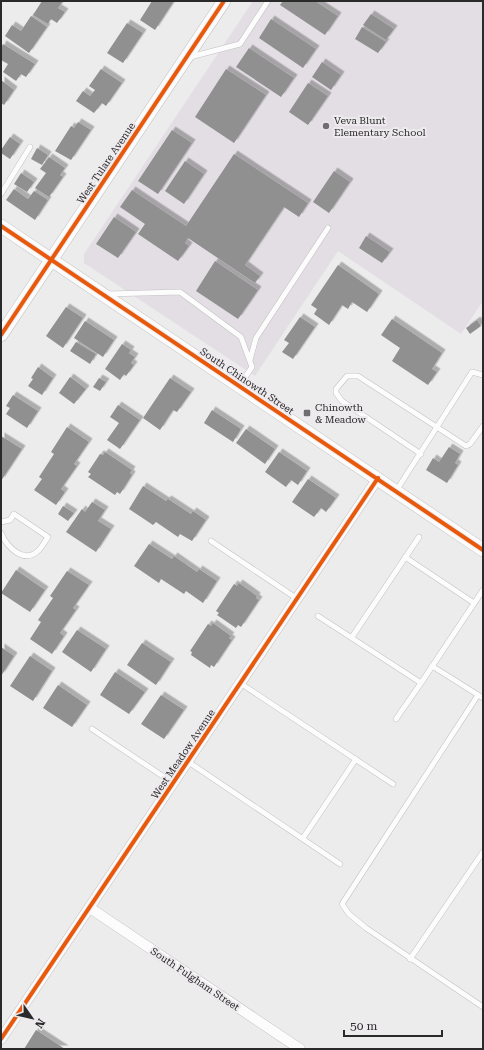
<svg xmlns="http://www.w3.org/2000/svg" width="484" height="1050" font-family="'Roboto Serif',serif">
  <defs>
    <filter id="shadow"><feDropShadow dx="3.5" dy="-3.5" stdDeviation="0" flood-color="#0004"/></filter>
  </defs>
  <rect width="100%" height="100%" fill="#edeced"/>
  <path fill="#e3dee4" d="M253 1H483V301L461 334 338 251 255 376 84 263V254Z"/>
  <path fill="#909090" filter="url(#shadow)" d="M42 1H63L58 8 65 12 57 23 51 19 48 24 33 15Z
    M152 1H174L155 30 140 20Z
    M283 1H315L338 16 325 35 280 5Z
    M371 14 394 29 386 40 363 25Z
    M31 16 47 27 29 53 5 36 12 25 21 31Z
    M271 19 316 49 303 68 259 38Z
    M127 23 143 33 123 63 107 53Z
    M362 27 386 42 378 53 355 39Z
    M3 44 35 64 26 77 21 74 16 81 3 72 8 64 1 60V48Z
    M249 48 294 78 281 97 236 67Z
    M322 62 341 75 331 90 312 77Z
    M101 69 122 83 106 106 102 103 94 113 76 101 83 91 90 96 95 90 89 86Z
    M226 69 266 95 234 143 195 117Z
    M1 80 14 90 4 105 1 103Z
    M308 83 328 96 308 125 289 112Z
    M78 122 91 130 71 160 55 151 71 126 74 128Z
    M172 130 192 143 158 194 138 181Z
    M10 137 20 144 10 159 1 153V150Z
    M37 148 48 155 42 165 31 159Z
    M234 154 308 203 299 217 284 207 245 265 260 276 255 283 188 238 185 243 189 246 178 261 138 234 145 224 120 207 132 190 186 226Z
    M49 157 65 168 60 175 63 177 49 197 35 188 46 173 40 169Z
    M185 161 204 174 184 204 165 191Z
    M334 171 350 182 329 213 313 202Z
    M21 173 34 182 27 192 14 184Z
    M14 189 28 199 34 191 48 200 35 220 6 200Z
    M114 217 136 232 118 258 96 244Z
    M366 236 390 252 382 263 359 248Z
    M215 261 258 290 238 319 196 291Z
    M338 265 379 294 367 312 352 302 348 309 342 305 329 325 314 314 317 309 311 305Z
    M66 307 83 318 63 348 46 336Z
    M300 317 315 327 293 359 282 352 289 343 284 340Z
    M392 319 442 353 432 369 437 372 428 385 392 361 400 348 381 335Z
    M477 320 481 326 470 334 466 328Z
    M85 321 114 340 103 357 74 338Z
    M76 342 96 354 90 364 70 351Z
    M122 344 131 350 129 353 135 357 131 363 134 365 126 376 124 374 120 380 105 369Z
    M38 367 53 378 42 395 28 386 33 379 31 378Z
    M70 377 86 389 74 404 59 393Z
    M99 378 106 382 100 391 93 387Z
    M170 378 191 392 177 412 173 410 160 430 143 418Z
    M13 395 38 411 27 428 6 414 10 408 6 406Z
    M118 405 140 420 120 449 107 440 119 423 110 417Z
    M212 410 241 429 233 442 204 423Z
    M67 427 89 442 74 464 77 466 61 489 65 492 56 505 34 490 42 479 39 477 54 454 51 452Z
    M246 429 275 449 265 464 236 443Z
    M1 436 22 449 1 481Z
    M449 447 460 454 455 463 458 465 447 483 426 470 433 458 439 462Z
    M105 452 132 470 130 473 132 475 120 494 117 492 115 495 88 477 91 474 88 472 100 454 103 455Z
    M279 452 307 471 298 485 291 480 286 487 265 472Z
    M308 479 336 498 326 512 321 508 314 517 292 502Z
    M143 486 166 501 168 499 191 514 193 511 206 520 192 541 180 534 178 537 156 522 153 525 129 509Z
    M92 502 105 510 98 521 111 529 96 552 66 532 82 509 85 512Z
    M63 506 74 513 68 521 58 514Z
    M149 544 172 559 174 556 197 572 199 569 217 581 203 603 186 591 184 594 161 579 159 583 134 566Z
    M16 570 45 590 30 612 1 593Z
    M67 571 89 585 73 608 76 610 60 633 64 636 52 654 30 639 41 622 38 620 53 598 50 596Z
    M239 583 257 596 256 598 259 600 241 627 238 625 236 628 217 615 219 613 216 611 234 584 237 586Z
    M213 623 231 636 229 638 232 640 214 667 211 665 210 668 191 655 192 652 190 651 208 624 211 626Z
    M77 630 106 649 91 672 62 652Z
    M142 643 171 662 156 685 127 665Z
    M1 647 14 656 1 676Z
    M30 656 52 671 33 701 10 686Z
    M115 672 145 692 129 714 100 695Z
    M58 685 87 705 72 727 43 708Z
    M161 695 184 710 164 739 141 724Z
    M36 1030 65 1049H24Z"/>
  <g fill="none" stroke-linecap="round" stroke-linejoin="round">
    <g stroke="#c2c1c2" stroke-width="6">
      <path id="service" d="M190 57 240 44 268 1
        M1 194 30 147
        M107 294 180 292 241 337 252 367 239 386
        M250 360 256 338 328 228
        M421 454 342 401 336 393V389L347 376H358L466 446 470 444 483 426
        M396 491 472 372 483 375
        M1 522 10 520 14 514 48 537C45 541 43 546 39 550 24 565 7 547 1 533
        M211 541 296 598
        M405 557 474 603
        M318 616 421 683 483 590
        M352 637 419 537
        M432 666 483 698
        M240 683 393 784
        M478 695 342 904 349 914 366 928 483 1007
        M396 719 421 683
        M92 729 173 783
        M187 761 340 864
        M303 838 356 759
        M410 959 483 852"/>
    </g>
    <g stroke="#c2c1c2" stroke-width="11">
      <path id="minor" d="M90 908 300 1049
        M1 1039 378 478"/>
    </g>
    <g stroke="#c2c1c2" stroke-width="14">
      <path id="tertiary" d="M1 226 483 550
        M1 335 224 1"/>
    </g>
    <use href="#service" stroke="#fcfcfc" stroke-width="5"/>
    <use href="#minor" stroke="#fcfcfc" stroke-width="10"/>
    <use href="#tertiary" stroke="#fcfcfc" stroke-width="13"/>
    <g stroke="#eeebee" stroke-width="6">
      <path id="cycleway" d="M1 226 483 550
        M1 335 224 1
        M1 1039 378 478"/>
    </g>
    <use href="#cycleway" stroke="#e8590c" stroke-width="4"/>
  </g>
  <g fill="#6f6e6f" stroke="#eeebee" stroke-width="1.5">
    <circle cx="326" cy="126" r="4"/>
    <rect x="303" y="409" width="8" height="8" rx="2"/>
  </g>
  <g text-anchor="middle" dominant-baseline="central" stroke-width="4" stroke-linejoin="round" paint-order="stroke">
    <g font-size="10" fill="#2b2a2b" stroke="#eeebee" text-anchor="start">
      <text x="334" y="120">Veva Blunt<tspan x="334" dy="12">Elementary School</tspan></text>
      <text x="315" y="407">Chinowth<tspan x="315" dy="12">&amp; Meadow</tspan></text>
    </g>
    <g font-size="10" fill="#2b2a2b" stroke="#eeebee">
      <text transform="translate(106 163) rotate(-56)">West Tulare Avenue</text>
      <text transform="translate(247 381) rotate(34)">South Chinowth Street</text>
      <text transform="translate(183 754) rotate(-56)">West Meadow Avenue</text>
      <text transform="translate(195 979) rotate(34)">South Fulgham Street</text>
    </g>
  </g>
  <rect width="484" height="1050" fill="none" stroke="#2b2a2b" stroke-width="4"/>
  <g transform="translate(32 1018) rotate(124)" stroke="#eeebee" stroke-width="3" paint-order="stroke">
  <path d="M0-3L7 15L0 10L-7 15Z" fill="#2b2a2b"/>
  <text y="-6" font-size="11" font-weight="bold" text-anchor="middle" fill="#2b2a2b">N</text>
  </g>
  <path d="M344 1030v6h98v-6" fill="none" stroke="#2b2a2b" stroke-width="2"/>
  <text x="350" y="1030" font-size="12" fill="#2b2a2b" stroke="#eeebee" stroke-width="3" paint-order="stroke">50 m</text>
</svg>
